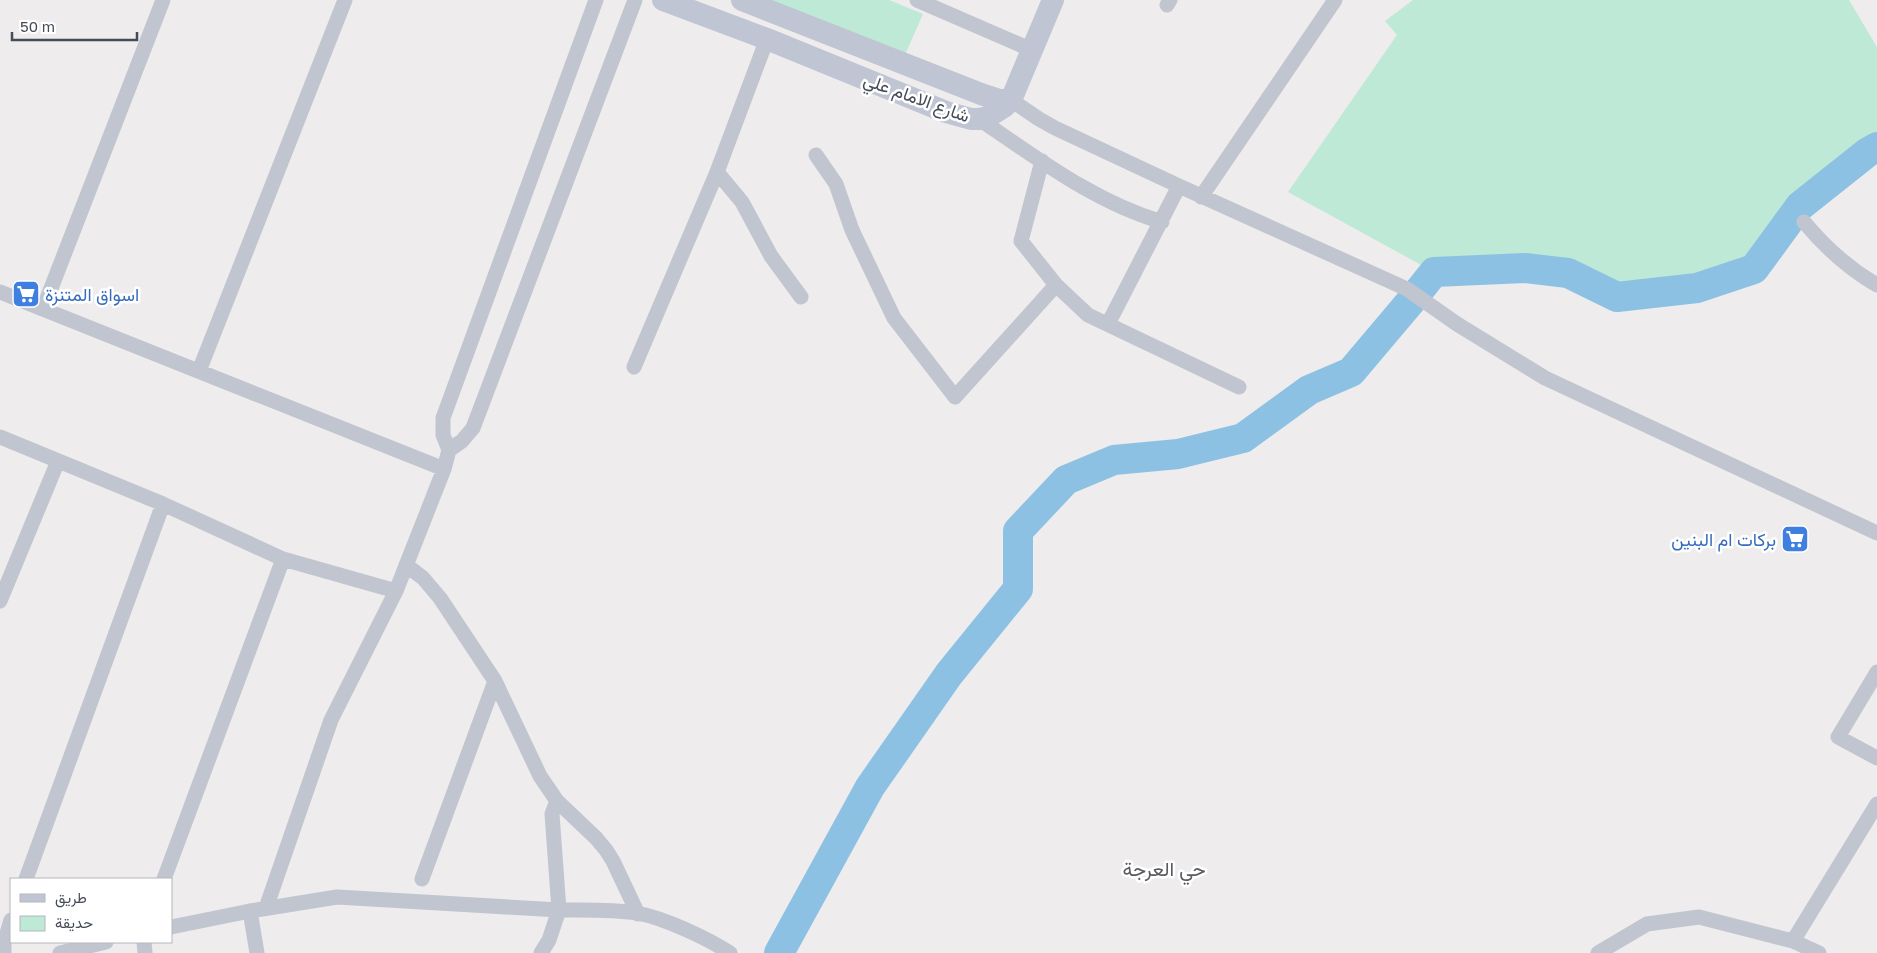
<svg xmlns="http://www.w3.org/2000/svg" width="1877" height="953" font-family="'Golos Text',Vazirmatn,sans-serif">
  <rect width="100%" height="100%" fill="#eeecec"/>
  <path fill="#bde9d6" d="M770 0H889L923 14 904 57Z
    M1413 0H1849L1877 47V147L1868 152 1800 206 1754 269 1697 288 1617 297 1568 273 1525 268 1434 272 1288 192 1397 35 1385 21Z"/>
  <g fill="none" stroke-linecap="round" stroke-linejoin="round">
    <path stroke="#8dc1e3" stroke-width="30" d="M1418 292 1434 272 1525 268 1568 273 1617 297 1697 288 1754 269 1800 206 1868 152 1877 147
      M779 953 870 787 949 674 1018 589V531L1066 480 1114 460 1178 454 1243 438 1309 390 1351 372 1411 301"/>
    <path stroke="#c0c5d0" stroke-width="15" d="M917 0 1032 50
      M1167 5 1170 0
      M1011 100 1039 119 1055 128 1179 186 1407 289 1457 324 1545 378 1877 533
      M979 119C1037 158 1094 202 1162 222
      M816 155 836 184 852 230 894 318 955 397 1056 285
      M1042 161 1021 241 1056 285 1088 315 1239 387
      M717 172 742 202 771 256 801 297
      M1201 197 1335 0
      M1804 222C1825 247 1849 269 1877 285
      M0 292 444 469
      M43 309 163 0
      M1108 324 1179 186
      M634 367 717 172 767 39
      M199 371 345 0
      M0 437 163 504 283 559 396 591
      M449 450 462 441 473 428 635 0
      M406 565 423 578 440 598 495 681 540 776 557 801 596 838 606 850 613 861 638 914
      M0 601 58 461
      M1877 672 1838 737 1877 758
      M26 879 163 504
      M164 879 283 559
      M422 879 495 681
      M266 908 331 720 396 591 444 469 449 450 443 435V418L596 0
      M250 911 257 953
      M171 927 250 911 337 897 559 910C585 910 611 909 637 913 664 918 707 938 730 953
      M1793 941 1877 804
      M144 942 145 953
      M4 953V943L11 920
      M60 953 106 942
      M541 953 549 940 559 910 552 814 557 801
      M1598 953 1647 924 1699 917 1793 941 1819 953"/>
    <path stroke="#c0c5d3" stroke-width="22" d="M663 0 767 39 946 112 971 119H979L988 117 1004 107 1011 100 1053 0
      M742 0 981 94 999 100H1011"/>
  </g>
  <defs>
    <g id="supermarket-square" transform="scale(1.4375)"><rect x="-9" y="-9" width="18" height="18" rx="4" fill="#3f7fe0" stroke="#fff"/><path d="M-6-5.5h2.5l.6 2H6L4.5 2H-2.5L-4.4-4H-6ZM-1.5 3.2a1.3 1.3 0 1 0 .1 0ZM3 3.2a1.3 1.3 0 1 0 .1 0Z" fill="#fff"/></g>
  </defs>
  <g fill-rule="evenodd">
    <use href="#supermarket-square" x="26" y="294"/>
    <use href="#supermarket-square" x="1795" y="539"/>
  </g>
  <g text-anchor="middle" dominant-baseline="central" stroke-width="5" stroke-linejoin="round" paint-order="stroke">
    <g font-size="18" fill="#464c57" stroke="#fff">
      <text transform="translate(917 97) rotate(20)">شارع الامام علي</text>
    </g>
    <g font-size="18" fill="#366cbe" stroke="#fff" text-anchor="start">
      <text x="45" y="294">اسواق المتنزة</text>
      <text x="1776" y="539" text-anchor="end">بركات ام البنين</text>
    </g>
    <g font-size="20" fill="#595b60" stroke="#fff">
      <text x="1164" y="868">حي العرجة</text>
    </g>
  </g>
  <rect x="10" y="878" width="162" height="65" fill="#ffffff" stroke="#b5b7bc"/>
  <rect x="20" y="894" width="25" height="8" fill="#c0c5d3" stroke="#b5b7bc"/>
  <text x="55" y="903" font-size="15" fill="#464c57">طريق</text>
  <rect x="20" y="916" width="25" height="15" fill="#bde9d6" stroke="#b5b7bc"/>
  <text x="55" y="928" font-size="15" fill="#464c57">حديقة</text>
  <path d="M12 32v8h125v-8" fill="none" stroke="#464c57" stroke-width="2.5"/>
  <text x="20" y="32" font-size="15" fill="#464c57" stroke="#ffffff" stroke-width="4" paint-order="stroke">50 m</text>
</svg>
